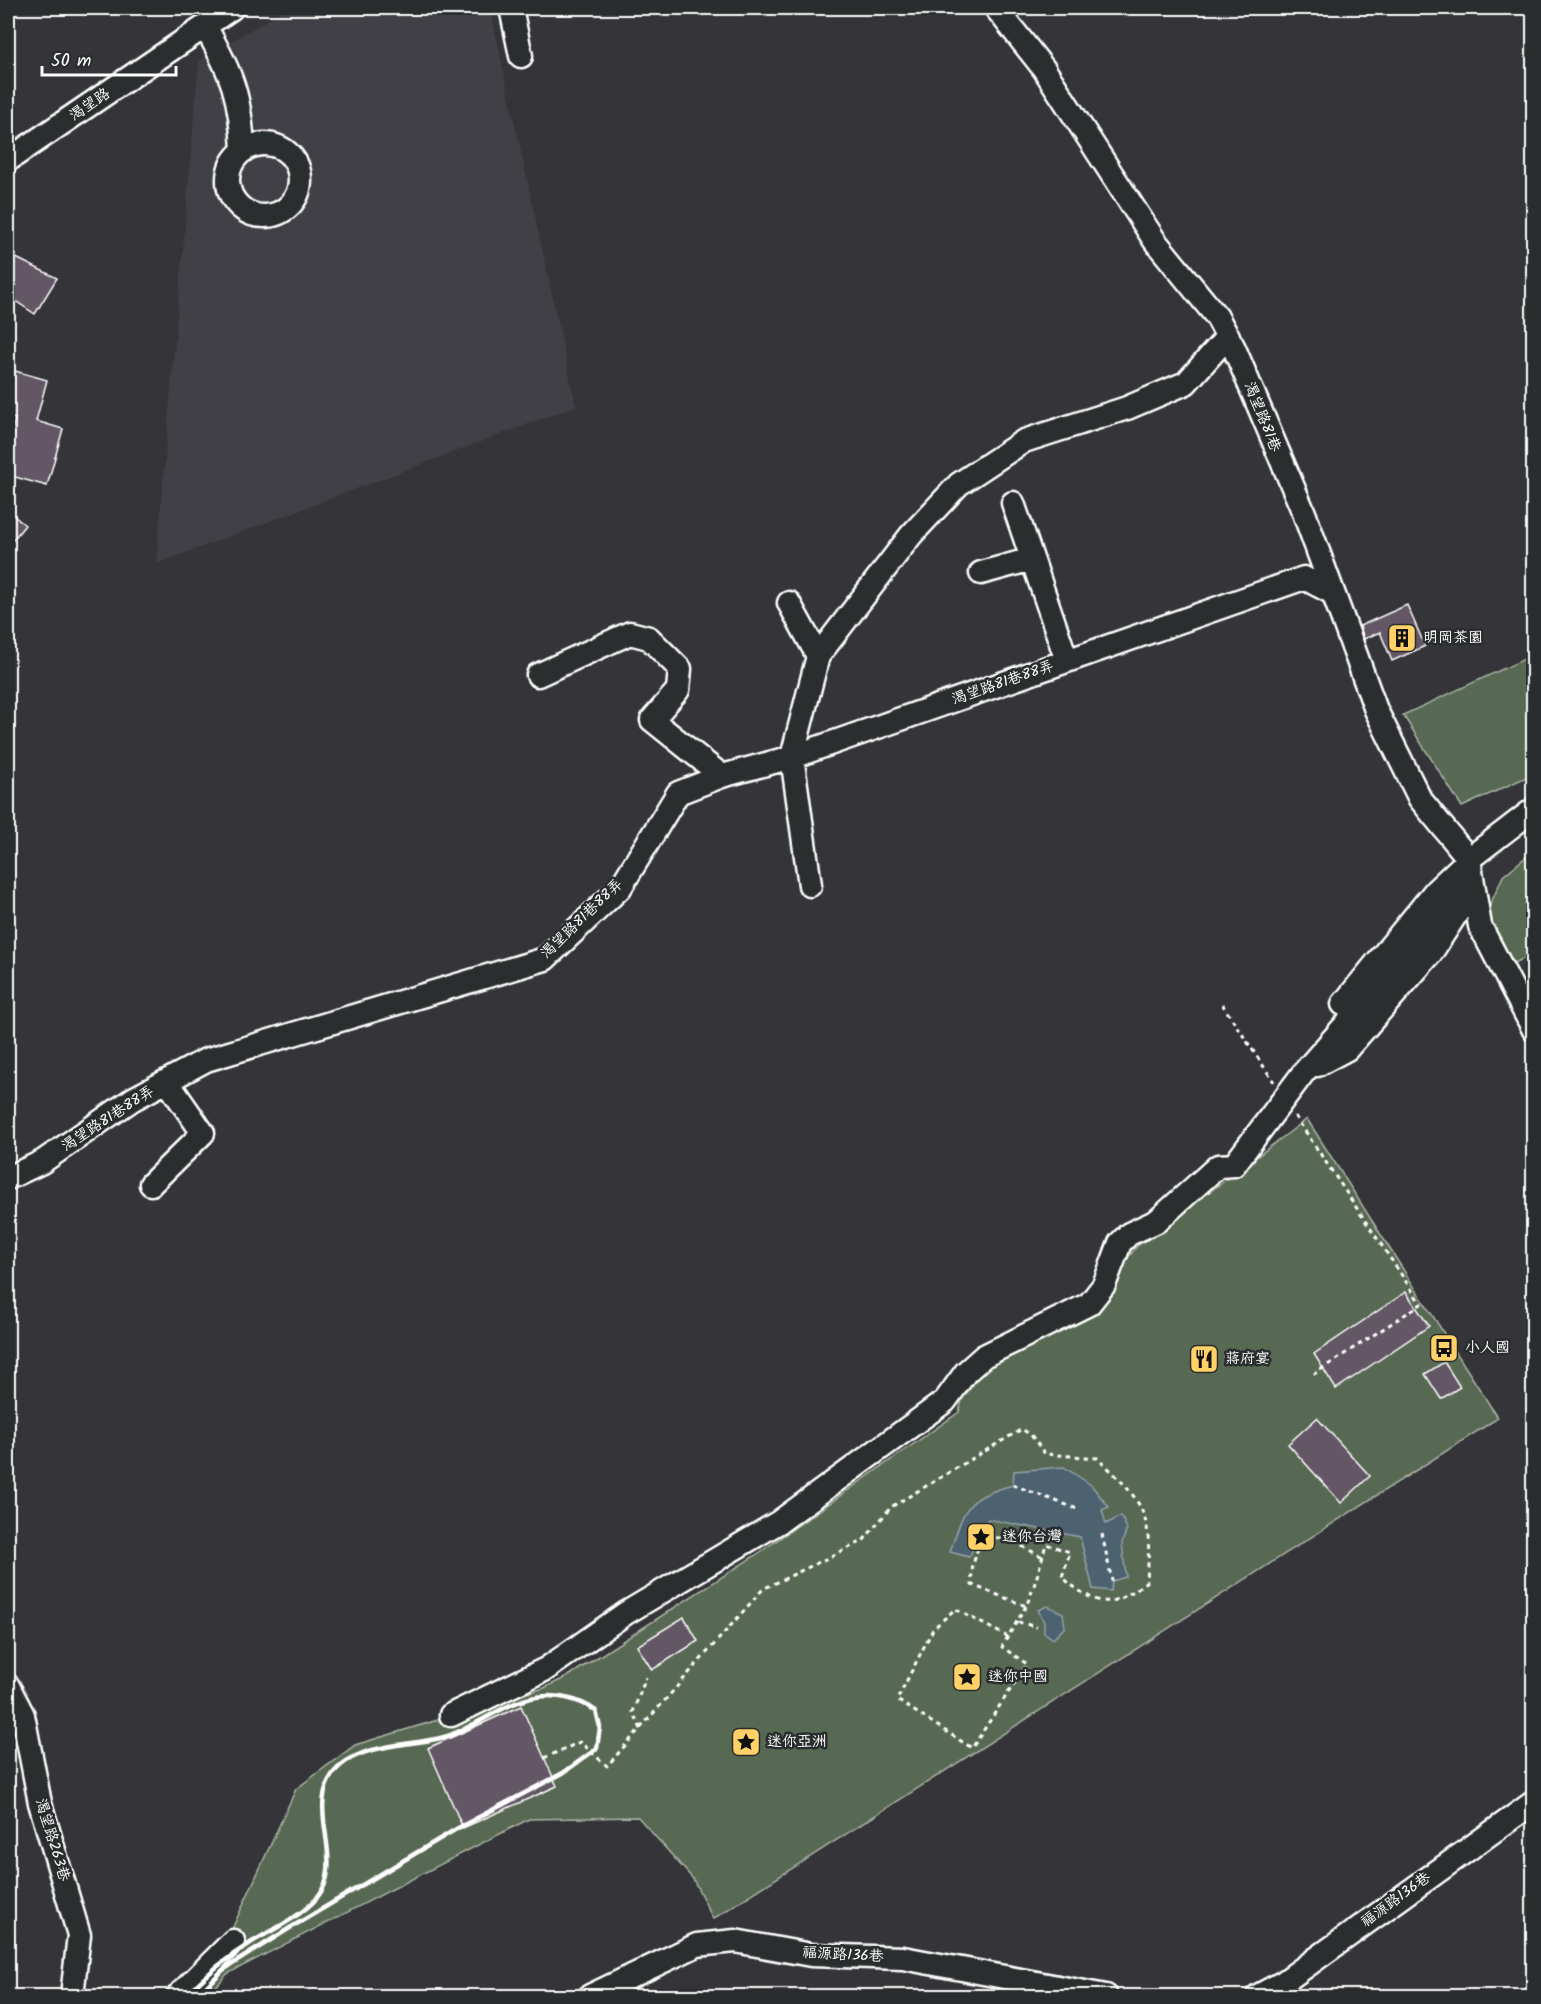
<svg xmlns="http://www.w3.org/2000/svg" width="1541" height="2004" font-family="Kalam,'LXGW WenKai TC',sans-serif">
  <rect width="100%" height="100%" fill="#353539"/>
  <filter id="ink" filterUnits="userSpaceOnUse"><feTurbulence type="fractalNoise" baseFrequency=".0167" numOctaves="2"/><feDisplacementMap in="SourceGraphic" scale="12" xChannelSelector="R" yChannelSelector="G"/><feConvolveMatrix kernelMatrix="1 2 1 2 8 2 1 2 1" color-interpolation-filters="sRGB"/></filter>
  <g filter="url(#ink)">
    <path fill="#433f46" d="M287 8H490L576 406 156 564 199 61Z"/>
    <path fill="#586953" stroke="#acb4a9" stroke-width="1.5" d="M1533 655V774L1462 807 1403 715Z
      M1533 851V954L1508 966 1486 914 1503 876Z
      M1307 1119 1498 1418 713 1919 693 1879 638 1817 529 1819 227 1974 208 1996H173L232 1929 296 1789 355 1745 544 1688 567 1677 756 1555 959 1412 969 1372 1082 1320 1136 1247Z"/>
    <path fill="#4d6271" stroke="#94a1aa" stroke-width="1.5" d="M1064 1467 1091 1485 1109 1507 1102 1510 1106 1524 1121 1516 1127 1529 1122 1543 1126 1577 1112 1581 1111 1591 1093 1589 1080 1537 988 1519 969 1557 950 1552C965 1507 965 1498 1013 1485L1014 1471Z
      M1047 1606 1063 1613 1065 1627 1053 1639 1044 1632V1622L1038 1610Z"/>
    <path fill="#635765" stroke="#fff" stroke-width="1.5" d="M8 254 57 278 35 314 8 296Z
      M8 369 47 380 36 421 63 429 47 486 8 475V448L15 419 8 417Z
      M8 511 25 525 8 546Z
      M1407 605 1425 646 1392 661 1380 632 1364 639 1360 626Z
      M1406 1292 1429 1326 1336 1389 1314 1354Z
      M1444 1362 1460 1387 1441 1399 1425 1374Z
      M1317 1418 1370 1476 1341 1503 1288 1444Z
      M684 1617 698 1641 652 1670 637 1646Z
      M521 1706 557 1786 463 1828 428 1748Z"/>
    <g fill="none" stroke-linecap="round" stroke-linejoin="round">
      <g stroke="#fff" stroke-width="27">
        <path id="minor" d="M511 8 521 56
          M996 8 1044 69 1155 241 1217 317 1234 348 1304 513 1376 710 1420 799 1469 859 1480 926 1534 1030
          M206 28C232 74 241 98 243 151
          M228 180a36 36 0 1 1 72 0a36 36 0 1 1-72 0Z
          M8 160 232 8
          M1013 503 1067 661
          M981 573 1032 559
          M789 603 818 656
          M538 675 630 633 649 638 680 669 678 690 652 720 722 776
          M810 885 792 757 818 656 911 535 959 484 1024 441 1127 408 1186 383 1228 336
          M1343 1004 1436 890 1469 859 1534 809
          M1317 1065 1347 1049 1431 953 1464 902 1465 893
          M8 1178 42 1162 133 1099 206 1060 545 959 620 888 678 793 722 776 792 757 1304 578 1333 593
          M151 1184 203 1133 167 1081
          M8 1686 23 1715 40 1803 79 1935 72 1996
          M451 1715 546 1669 626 1613 779 1522 945 1401 966 1372 984 1356 1089 1304 1104 1285 1120 1243 1129 1234 1157 1221 1218 1166 1234 1165 1304 1072 1392 972 1449 899 1469 859
          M178 1996 233 1941
          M590 1996 697 1945 735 1941 811 1955 903 1958 1106 1996
          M1258 1996 1284 1982 1534 1802"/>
      </g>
      <path stroke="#fff" stroke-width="3" stroke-dasharray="4.5 4.5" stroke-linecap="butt" d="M1222 1004 1274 1082
        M1295 1116 1421 1304 1314 1374
        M1013 1485 1080 1510
        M1102 1534 1112 1581
        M1018 1622 1037 1627
        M1008 1637 955 1609 933 1629 897 1700 972 1748 1027 1664 1002 1647C1010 1633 1018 1620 1026 1606
        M641 1729 633 1712 646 1677
        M544 1758 580 1742 607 1766 763 1589 863 1541 891 1507 1022 1429 1031 1435 1045 1454 1098 1458C1114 1474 1137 1494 1144 1516 1151 1535 1148 1561 1147 1581 1111 1610 1097 1607 1062 1577L1070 1552 1046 1544C1040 1566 1035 1586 1026 1606L972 1585C971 1575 972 1568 975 1558 983 1519 1019 1546 1043 1557"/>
      <use href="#minor" stroke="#2a2d2e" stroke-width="22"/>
      <path stroke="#fff" stroke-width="4.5" d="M186 1996C206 1974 226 1958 252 1942 272 1930 300 1917 316 1899 346 1864 310 1817 329 1780 349 1742 409 1747 444 1737 474 1728 501 1705 531 1698 553 1693 578 1698 596 1711L600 1727 597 1748 592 1752 563 1773 458 1828 290 1928 223 1970 198 1996"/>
    </g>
  </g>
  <defs>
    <g id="building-square" transform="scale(1.5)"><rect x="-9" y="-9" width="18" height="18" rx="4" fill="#ffd166" stroke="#2a2d2e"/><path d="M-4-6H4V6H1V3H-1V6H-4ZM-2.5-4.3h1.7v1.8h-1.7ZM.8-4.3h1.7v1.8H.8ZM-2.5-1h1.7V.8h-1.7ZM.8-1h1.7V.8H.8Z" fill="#111"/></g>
    <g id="bus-square" transform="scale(1.5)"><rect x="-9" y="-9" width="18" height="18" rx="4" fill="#ffd166" stroke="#2a2d2e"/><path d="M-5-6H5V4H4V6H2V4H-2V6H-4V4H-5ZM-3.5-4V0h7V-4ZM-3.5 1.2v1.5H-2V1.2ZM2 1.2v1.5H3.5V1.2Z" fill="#111"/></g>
    <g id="restaurant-square" transform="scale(1.5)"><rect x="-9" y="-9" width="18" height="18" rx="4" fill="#ffd166" stroke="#2a2d2e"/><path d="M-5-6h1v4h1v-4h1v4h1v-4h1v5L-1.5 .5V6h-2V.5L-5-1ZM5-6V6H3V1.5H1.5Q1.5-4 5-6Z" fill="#111"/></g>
    <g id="sight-square" transform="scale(1.5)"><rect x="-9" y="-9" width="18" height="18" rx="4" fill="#ffd166" stroke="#2a2d2e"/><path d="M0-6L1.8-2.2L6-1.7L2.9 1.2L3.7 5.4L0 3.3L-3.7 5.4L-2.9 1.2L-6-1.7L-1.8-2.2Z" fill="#111"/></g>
  </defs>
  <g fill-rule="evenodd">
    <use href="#building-square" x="1402" y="638"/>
    <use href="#bus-square" x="1444" y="1348"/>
    <use href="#restaurant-square" x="1204" y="1359"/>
    <use href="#sight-square" x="981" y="1537"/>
    <use href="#sight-square" x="967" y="1677"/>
    <use href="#sight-square" x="746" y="1742"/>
  </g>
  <g text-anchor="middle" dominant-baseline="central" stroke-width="5" stroke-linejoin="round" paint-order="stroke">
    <g font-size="15" fill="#fff" stroke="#2a2d2e">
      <text transform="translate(90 105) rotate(-34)">渴望路</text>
      <text transform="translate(1262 417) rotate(68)">渴望路81巷</text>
      <text transform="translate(1003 683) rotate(-19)">渴望路81巷88弄</text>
      <text transform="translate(582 919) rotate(-44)">渴望路81巷88弄</text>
      <text transform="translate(108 1119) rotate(-33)">渴望路81巷88弄</text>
      <text transform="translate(52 1840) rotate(73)">渴望路263巷</text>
      <text transform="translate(1396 1900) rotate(-36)">福源路136巷</text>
      <text transform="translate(843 1955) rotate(3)">福源路136巷</text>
    </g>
    <g font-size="15" fill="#fff" stroke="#2a2d2e" text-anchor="start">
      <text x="1423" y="638">明岡茶園</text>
      <text x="1465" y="1348">小人國</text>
      <text x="1225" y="1359">蔣府宴</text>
      <text x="1002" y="1537">迷你台灣</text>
      <text x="988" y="1677">迷你中國</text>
      <text x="767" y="1742">迷你亞洲</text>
    </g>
  </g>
  <rect width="1541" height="2004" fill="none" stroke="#2a2d2e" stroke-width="30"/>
  <rect x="15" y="15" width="1511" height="1974" fill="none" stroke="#fff" stroke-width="2" filter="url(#ink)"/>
  <path d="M42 66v9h134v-9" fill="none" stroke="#ffffff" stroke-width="3"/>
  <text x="51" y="66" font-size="18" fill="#ffffff" stroke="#2a2d2e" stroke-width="4.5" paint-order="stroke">50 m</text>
</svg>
